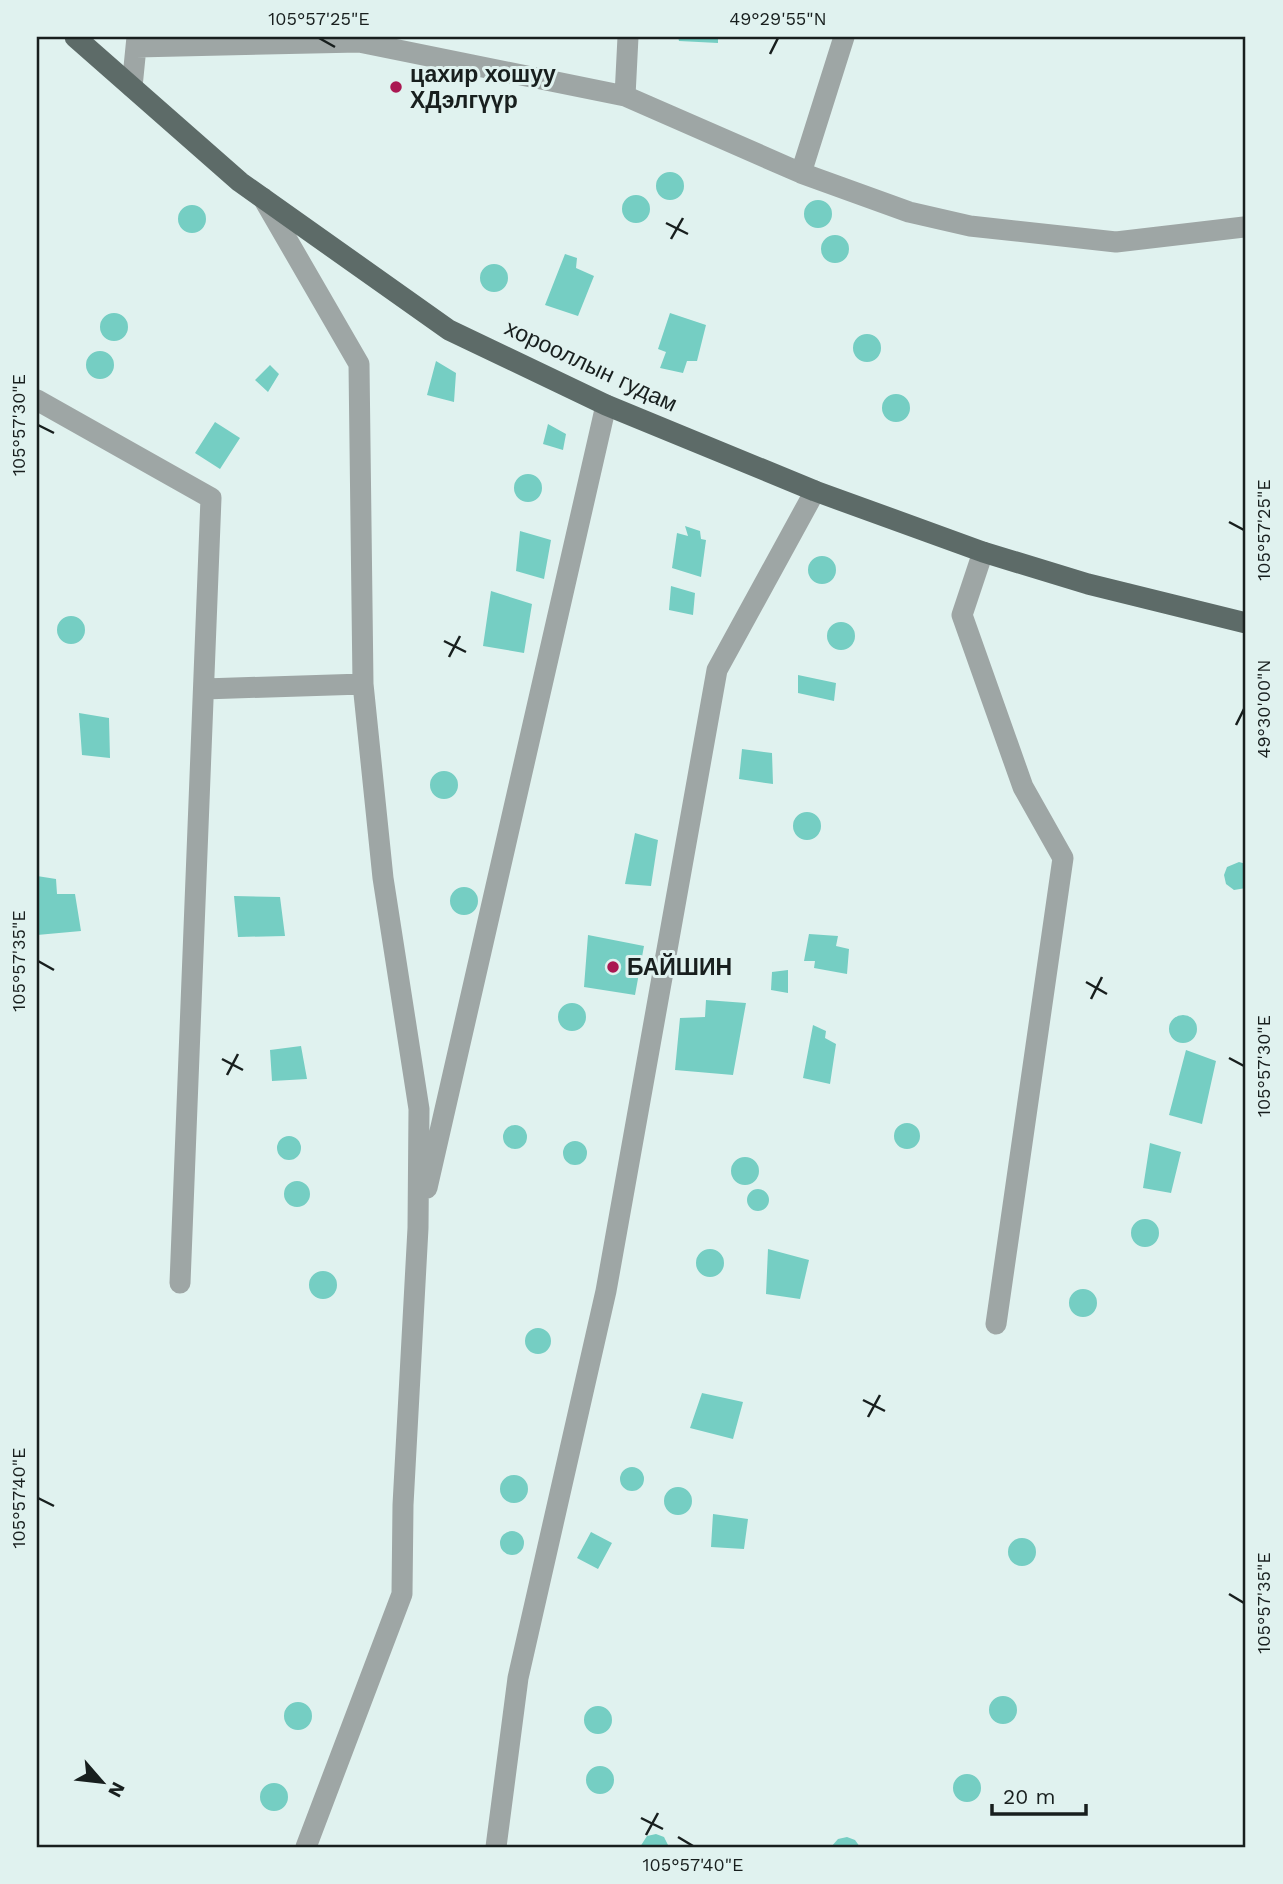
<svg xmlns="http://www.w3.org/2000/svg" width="1283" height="1884" font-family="'Work Sans',sans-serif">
  <rect width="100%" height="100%" fill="#e0f2ef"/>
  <path fill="#75cec3" d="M678 37H718V43L679 41Z
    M656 186a14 14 0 1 1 28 0a14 14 0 1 1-28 0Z
    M622 209a14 14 0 1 1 28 0a14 14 0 1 1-28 0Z
    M804 214a14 14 0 1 1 28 0a14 14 0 1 1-28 0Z
    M178 219a14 14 0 1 1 28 0a14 14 0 1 1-28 0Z
    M821 249a14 14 0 1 1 28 0a14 14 0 1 1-28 0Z
    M565 254 577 258 576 268 594 276 578 316 545 305Z
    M480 278a14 14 0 1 1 28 0a14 14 0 1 1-28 0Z
    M100 327a14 14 0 1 1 28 0a14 14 0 1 1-28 0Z
    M670 313 706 325 697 361H687L683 373 660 368 666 352 658 349Z
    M853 348a14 14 0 1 1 28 0a14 14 0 1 1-28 0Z
    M86 365a14 14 0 1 1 28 0a14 14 0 1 1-28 0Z
    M436 361 456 373 454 402 427 395Z
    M270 365 279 374 268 392 255 380Z
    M882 408a14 14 0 1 1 28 0a14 14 0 1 1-28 0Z
    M215 422 240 438 220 469 195 453Z
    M548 424 566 434 563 450 543 444Z
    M514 488a14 14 0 1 1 28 0a14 14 0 1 1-28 0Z
    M685 526 700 531 701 539 706 540 701 577 672 568 677 533 688 536Z
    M520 531 551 540 544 579 516 571Z
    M808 570a14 14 0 1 1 28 0a14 14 0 1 1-28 0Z
    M671 586 695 593 693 615 669 610Z
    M491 591 532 604 524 653 483 646Z
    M57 630a14 14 0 1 1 28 0a14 14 0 1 1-28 0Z
    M827 636a14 14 0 1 1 28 0a14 14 0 1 1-28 0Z
    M798 675 836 683 834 701 798 693Z
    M79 713 109 718 110 758 82 755Z
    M742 749 772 753 773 784 739 779Z
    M430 785a14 14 0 1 1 28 0a14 14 0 1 1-28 0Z
    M793 826a14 14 0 1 1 28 0a14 14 0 1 1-28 0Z
    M635 833 658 840 651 886 625 884Z
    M1239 862 1246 864V888L1234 890 1226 884 1224 875 1227 867Z
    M37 876 56 879 57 894H75L81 931 37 935Z
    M450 901a14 14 0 1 1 28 0a14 14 0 1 1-28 0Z
    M234 896 280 897 285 936 238 937Z
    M809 934 838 936 836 946 849 949 847 974 814 968 815 961H804Z
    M588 935 644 946 635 995 584 987Z
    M788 970V993L771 990 772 972Z
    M706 1000 746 1003 733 1075 675 1070 680 1018 705 1017Z
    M558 1017a14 14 0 1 1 28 0a14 14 0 1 1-28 0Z
    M1169 1029a14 14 0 1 1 28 0a14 14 0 1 1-28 0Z
    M813 1025 826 1031 825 1038 836 1044 830 1084 803 1078Z
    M301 1046 307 1079 272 1081 270 1050Z
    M1186 1050 1216 1061 1202 1124 1169 1115Z
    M894 1136a13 13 0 1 1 26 0a13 13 0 1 1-26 0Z
    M503 1137a12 12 0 1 1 24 0a12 12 0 1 1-24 0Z
    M277 1148a12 12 0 1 1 24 0a12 12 0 1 1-24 0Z
    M563 1153a12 12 0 1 1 24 0a12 12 0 1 1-24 0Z
    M1150 1143 1181 1152 1171 1193 1143 1188Z
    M731 1171a14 14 0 1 1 28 0a14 14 0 1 1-28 0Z
    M284 1194a13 13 0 1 1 26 0a13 13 0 1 1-26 0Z
    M747 1200a11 11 0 1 1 22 0a11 11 0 1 1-22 0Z
    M1131 1233a14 14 0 1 1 28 0a14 14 0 1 1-28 0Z
    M696 1263a14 14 0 1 1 28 0a14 14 0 1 1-28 0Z
    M768 1249 809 1260 800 1299 766 1294Z
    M309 1285a14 14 0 1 1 28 0a14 14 0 1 1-28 0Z
    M1069 1303a14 14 0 1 1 28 0a14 14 0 1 1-28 0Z
    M525 1341a13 13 0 1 1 26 0a13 13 0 1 1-26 0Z
    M702 1393 743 1402 733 1439 690 1428Z
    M620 1479a12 12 0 1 1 24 0a12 12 0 1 1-24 0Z
    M500 1489a14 14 0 1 1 28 0a14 14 0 1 1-28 0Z
    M664 1501a14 14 0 1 1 28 0a14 14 0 1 1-28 0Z
    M713 1514 748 1519 744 1549 711 1547Z
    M500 1543a12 12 0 1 1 24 0a12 12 0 1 1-24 0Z
    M591 1532 612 1543 598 1569 577 1558Z
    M1008 1552a14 14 0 1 1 28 0a14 14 0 1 1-28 0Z
    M989 1710a14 14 0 1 1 28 0a14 14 0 1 1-28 0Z
    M284 1716a14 14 0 1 1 28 0a14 14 0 1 1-28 0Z
    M584 1720a14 14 0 1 1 28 0a14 14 0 1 1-28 0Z
    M586 1780a14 14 0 1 1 28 0a14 14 0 1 1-28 0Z
    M953 1788a14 14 0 1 1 28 0a14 14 0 1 1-28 0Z
    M260 1797a14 14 0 1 1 28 0a14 14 0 1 1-28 0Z
    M656 1834 664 1837 669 1847H640L647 1836Z
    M847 1837 855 1840 860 1847H831L838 1839Z"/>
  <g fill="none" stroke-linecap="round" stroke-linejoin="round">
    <path stroke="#9ea6a5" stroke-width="21" d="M844 37 801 173 909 212 970 226 1116 242 1244 227
      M136 47 359 42 625 96 628 37
      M132 87 137 37
      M625 96 801 173
      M263 198 359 364 363 684 383 878 419 1109 418 1228 403 1505 402 1594 306 1847
      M37 400 211 498 180 1283
      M983 552 962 615 1023 787 1063 858 996 1324
      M204 689 363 684
      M427 1188 606 405
      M496 1847 518 1678 606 1291 717 670 815 491"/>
    <path stroke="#5d6b68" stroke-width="21" d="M75 37 240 182 449 330 606 405 815 491 983 552 1088 584 1246 623"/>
  </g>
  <path fill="none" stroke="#181f1e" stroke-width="2.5" d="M319 38 335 47M770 54 778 38M666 223 688 234M671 239 683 218M38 425 54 433M1229 522 1244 530M444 641 466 652M449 657 460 636M1236 725 1244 709M38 961 54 970M1086 982 1107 994M1091 999 1102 977M1229 1058 1244 1066M222 1059 243 1070M227 1075 238 1054M863 1400 885 1411M868 1417 880 1395M38 1498 54 1506M1229 1594 1244 1603M641 1818 663 1829M646 1835 658 1813M678 1837 693 1846"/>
  <g fill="#aa1852" stroke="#e0f2ef" stroke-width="2.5">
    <circle cx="396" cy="87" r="7"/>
    <circle cx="613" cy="967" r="7"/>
  </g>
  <g text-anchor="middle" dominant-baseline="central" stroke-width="6" stroke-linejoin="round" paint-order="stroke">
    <g font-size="23" font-weight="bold" fill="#181f1e" stroke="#e0f2ef" text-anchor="start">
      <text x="410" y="74">цахир хошуу<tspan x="410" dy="26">ХДэлгүүр</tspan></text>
      <text x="627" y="967">БАЙШИН</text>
    </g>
    <g font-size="23" fill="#181f1e" stroke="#e0f2ef">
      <text transform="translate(591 366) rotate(25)">хорооллын гудам</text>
    </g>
  </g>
  <rect width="1283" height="1884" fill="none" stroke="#e0f2ef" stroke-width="77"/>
  <g transform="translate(102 1782) rotate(118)" stroke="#e0f2ef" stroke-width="5" paint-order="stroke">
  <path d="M0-5L12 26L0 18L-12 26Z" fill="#181f1e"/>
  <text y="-10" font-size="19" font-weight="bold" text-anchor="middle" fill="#181f1e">N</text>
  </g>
  <path d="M992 1804v10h94v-10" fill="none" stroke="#181f1e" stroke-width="3.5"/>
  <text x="1003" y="1804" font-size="21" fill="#181f1e" stroke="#e0f2ef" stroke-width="5" paint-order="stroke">20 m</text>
  <rect x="38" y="38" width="1206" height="1808" fill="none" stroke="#181f1e" stroke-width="2.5"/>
  <g font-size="18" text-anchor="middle" fill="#181f1e">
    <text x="319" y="25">105°57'25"E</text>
    <text x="778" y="25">49°29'55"N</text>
    <text transform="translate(19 425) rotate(-90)" y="6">105°57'30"E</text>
    <text transform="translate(1264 530) rotate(-90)" y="6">105°57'25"E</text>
    <text transform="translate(1264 709) rotate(-90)" y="6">49°30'00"N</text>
    <text transform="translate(19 961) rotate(-90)" y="6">105°57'35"E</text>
    <text transform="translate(1264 1066) rotate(-90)" y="6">105°57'30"E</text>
    <text transform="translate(19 1498) rotate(-90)" y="6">105°57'40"E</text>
    <text transform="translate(1264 1603) rotate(-90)" y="6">105°57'35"E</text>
    <text x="693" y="1871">105°57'40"E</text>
  </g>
</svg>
